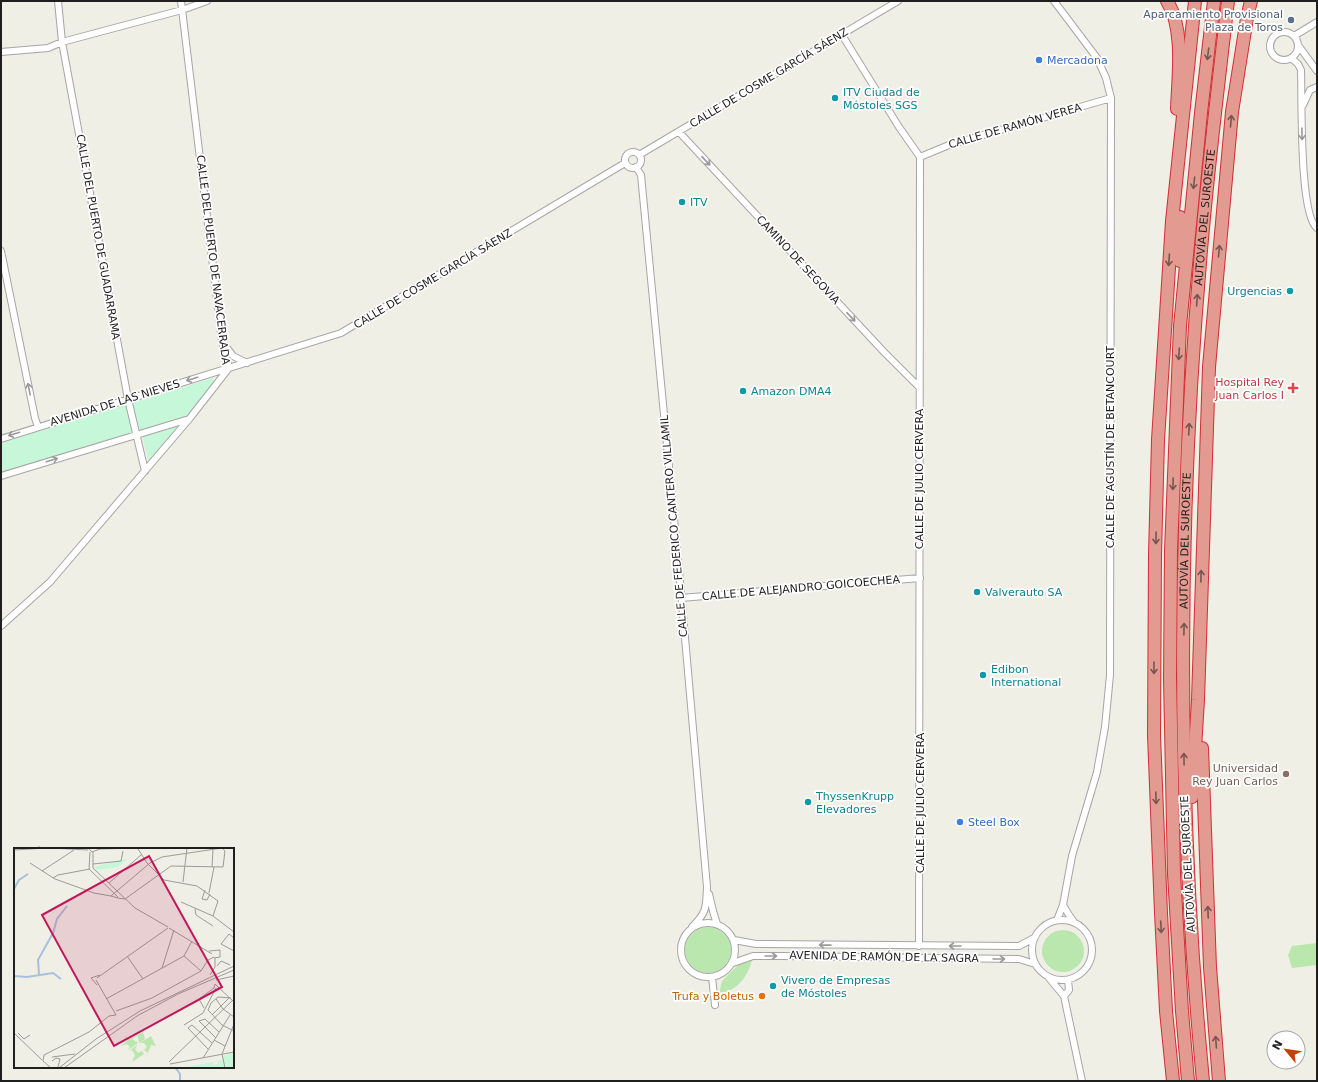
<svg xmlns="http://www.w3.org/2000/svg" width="1318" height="1082" font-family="'DejaVu Sans',sans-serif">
  <rect width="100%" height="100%" fill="#efefe6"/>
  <path fill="#b9e7ae" d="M685 950a23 23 0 1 1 46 0a23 23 0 1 1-46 0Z
    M1042 951a21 21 0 1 1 42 0a21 21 0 1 1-42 0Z
    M1317 943V965L1292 968 1288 955 1292 946Z
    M746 960H752C749 975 736 993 719 993L722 981 739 964Z"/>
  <path fill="#c5f7d8" d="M213 378 214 383 149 463 141 430 1 473V443Z"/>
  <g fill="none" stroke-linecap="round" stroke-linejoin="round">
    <path stroke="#a8c1db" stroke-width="2" d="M39 847 41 849
      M175 1067 180 1074V1081"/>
    <g stroke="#a6a6a6" stroke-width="8">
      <path id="minor" d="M58 1 62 42 128 399 145 471
        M181 1 222 341 229 368
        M1054 1 1097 58 1106 78 1111 98 1110 675 1105 727 1097 772 1072 856 1063 905 1057 920
        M1270 46a14 14 0 1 1 28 0a14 14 0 1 1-28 0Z
        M842 35 899 127 920 157 919 946
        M1294 36 1317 22
        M1298 45 1317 71
        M1 52 48 48 62 42 182 10 207 1
        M1291 58 1298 64 1301 70C1302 96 1299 215 1317 228
        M1303 105 1310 90 1317 87
        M679 132 884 352 919 387
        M625 160a8 8 0 1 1 16 0a8 8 0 1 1-16 0Z
        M639 155 898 1
        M920 157 949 145 1111 98
        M636 167 641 175 680 581 707 887C706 908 707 912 692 927
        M1 251 35 418 38 427
        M224 344 233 356 247 363
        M1 439 341 333 625 163
        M1 476 189 419
        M681 598 920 578
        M1 626 50 582 190 418 229 368
        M709 894 713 911 717 924
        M1063 905 1069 915 1074 922
        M1032 950a30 30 0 1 1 60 0a30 30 0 1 1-60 0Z
        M681 950a27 27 0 1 1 54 0a27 27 0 1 1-54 0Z
        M734 940 756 944 1019 946 1034 938
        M733 963 753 956H782L1019 959 1035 964
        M712 977 715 1005
        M1049 978 1064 996 1082 1081
        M1064 996 1069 990 1068 980"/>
    </g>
    <g stroke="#d32d35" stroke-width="14">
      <g id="motorway">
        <path d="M1167 1C1185 29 1178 78 1177 109"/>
        <path d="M1180 217V261"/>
        <path d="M1202 748 1210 967 1219 1081"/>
        <path d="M1192 797 1198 700 1209 367 1232 112 1247 18 1251 1"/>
        <path d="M1173 1081 1166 1011 1161 913 1154 735 1155 555 1158 440 1172 221 1195 1"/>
        <path d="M1188 1081 1182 1011 1174 874 1170 678 1171 551 1180 326 1201 113 1214 1"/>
        <path id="s1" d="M1203 1081C1176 798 1177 511 1203 228 1210 152 1219 77 1228 1"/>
      </g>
    </g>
    <use href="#minor" stroke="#fff" stroke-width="6"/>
    <use href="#motorway" stroke="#e39a91" stroke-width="12"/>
  </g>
  <defs><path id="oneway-shaft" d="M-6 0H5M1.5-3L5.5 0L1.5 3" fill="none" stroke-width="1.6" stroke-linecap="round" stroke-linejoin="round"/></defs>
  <g stroke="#775652">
    <use href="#oneway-shaft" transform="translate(1208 54) rotate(97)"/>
    <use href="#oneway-shaft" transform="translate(1231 121) rotate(-85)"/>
    <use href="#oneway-shaft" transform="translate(1194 183) rotate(96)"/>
    <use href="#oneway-shaft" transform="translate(1219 251) rotate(-85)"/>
    <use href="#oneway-shaft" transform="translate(1169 260) rotate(94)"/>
    <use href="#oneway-shaft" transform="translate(1197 300) rotate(-86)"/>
    <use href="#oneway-shaft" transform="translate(1179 354) rotate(93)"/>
    <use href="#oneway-shaft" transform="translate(1189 429) rotate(-87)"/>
    <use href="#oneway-shaft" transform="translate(1173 484) rotate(92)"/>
    <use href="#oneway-shaft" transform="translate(1156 538) rotate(91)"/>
    <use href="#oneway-shaft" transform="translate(1201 576) rotate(-89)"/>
    <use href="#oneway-shaft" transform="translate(1184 629) rotate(-89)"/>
    <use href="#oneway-shaft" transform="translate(1154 668) rotate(90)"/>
    <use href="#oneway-shaft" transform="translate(1184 759) rotate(-91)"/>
    <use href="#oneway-shaft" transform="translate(1156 798) rotate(88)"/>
    <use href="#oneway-shaft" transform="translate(1208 912) rotate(-92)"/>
    <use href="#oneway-shaft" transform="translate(1161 927) rotate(87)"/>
    <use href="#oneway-shaft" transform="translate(1216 1042) rotate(-94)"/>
  </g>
  <g stroke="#9a9a9a">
    <use href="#oneway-shaft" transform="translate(1302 134) rotate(89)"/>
    <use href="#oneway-shaft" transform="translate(706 161) rotate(47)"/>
    <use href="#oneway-shaft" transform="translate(851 317) rotate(47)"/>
    <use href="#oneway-shaft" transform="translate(192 379) rotate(163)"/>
    <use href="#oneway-shaft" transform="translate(29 389) rotate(-101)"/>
    <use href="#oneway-shaft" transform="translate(14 434) rotate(163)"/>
    <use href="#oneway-shaft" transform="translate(52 460) rotate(-17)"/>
    <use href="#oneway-shaft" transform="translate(825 945) rotate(-179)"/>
    <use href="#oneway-shaft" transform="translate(955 946) rotate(-180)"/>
    <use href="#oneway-shaft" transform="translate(771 956)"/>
    <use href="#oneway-shaft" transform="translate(999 959)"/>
  </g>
  <circle fill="#5c6f8a" stroke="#fff" stroke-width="1.5" cx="1291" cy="20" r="4"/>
  <g fill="#3f7fe0" stroke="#fff" stroke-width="1.5">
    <circle cx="1039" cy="60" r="4"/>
    <circle cx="960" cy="822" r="4"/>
  </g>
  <g fill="#0f9aa8" stroke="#fff" stroke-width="1.5">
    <circle cx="835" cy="98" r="4"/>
    <circle cx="682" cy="202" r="4"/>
    <circle cx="1290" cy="291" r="4"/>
    <circle cx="743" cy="391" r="4"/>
    <circle cx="977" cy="592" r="4"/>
    <circle cx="983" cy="675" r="4"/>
    <circle cx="808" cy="802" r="4"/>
    <circle cx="773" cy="986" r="4"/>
  </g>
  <path fill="#e0444e" stroke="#fff" stroke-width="1.5" d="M1291 382h4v4h4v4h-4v4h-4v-4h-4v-4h4z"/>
  <circle fill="#8d6e63" stroke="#fff" stroke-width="1.5" cx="1286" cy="774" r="4"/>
  <circle fill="#e8710a" stroke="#fff" stroke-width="1.5" cx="762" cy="996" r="4"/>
  <g text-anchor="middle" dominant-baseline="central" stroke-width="3.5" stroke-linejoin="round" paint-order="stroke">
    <g font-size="11" fill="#4e5e75" stroke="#fff" text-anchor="end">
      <text x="1283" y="14">Aparcamiento Provisional<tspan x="1283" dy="13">Plaza de Toros</tspan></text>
    </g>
    <g font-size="11" fill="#366cbe" stroke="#fff" text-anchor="start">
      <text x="1047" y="60">Mercadona</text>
      <text x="968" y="822">Steel Box</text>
    </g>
    <g font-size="11" fill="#1f1f1f" stroke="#fff">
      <text transform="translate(769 78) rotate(-31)">CALLE DE COSME GARCÍA SÁENZ</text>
      <text transform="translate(1015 126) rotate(-16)">CALLE DE RAMÓN VEREA</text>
      <text stroke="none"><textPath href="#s1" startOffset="865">AUTOVÍA DEL SUROESTE</textPath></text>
      <text transform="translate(98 237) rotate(80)">CALLE DEL PUERTO DE GUADARRAMA</text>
      <text transform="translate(213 260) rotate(83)">CALLE DEL PUERTO DE NAVACERRADA</text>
      <text transform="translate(798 260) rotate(47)">CAMINO DE SEGOVIA</text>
      <text transform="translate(433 279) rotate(-31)">CALLE DE COSME GARCÍA SÁENZ</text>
      <text transform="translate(115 403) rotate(-17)">AVENIDA DE LAS NIEVES</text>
      <text transform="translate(1110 447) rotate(-90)">CALLE DE AGUSTÍN DE BETANCOURT</text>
      <text transform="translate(919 479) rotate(-90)">CALLE DE JULIO CERVERA</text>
      <text transform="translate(674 526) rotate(-95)">CALLE DE FEDERICO CANTERO VILLAMIL</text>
      <text stroke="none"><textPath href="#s1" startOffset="541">AUTOVÍA DEL SUROESTE</textPath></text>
      <text transform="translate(801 588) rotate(-5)">CALLE DE ALEJANDRO GOICOECHEA</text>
      <text transform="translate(920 803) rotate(-90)">CALLE DE JULIO CERVERA</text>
      <text transform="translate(1188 864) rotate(-93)">AUTOVÍA DEL SUROESTE</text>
      <text transform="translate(884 957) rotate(1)">AVENIDA DE RAMÓN DE LA SAGRA</text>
    </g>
    <g font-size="11" fill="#0d838f" stroke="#fff" text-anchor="start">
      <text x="843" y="92">ITV Ciudad de<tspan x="843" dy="13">Móstoles SGS</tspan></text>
      <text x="690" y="202">ITV</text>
      <text x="1282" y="291" text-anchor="end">Urgencias</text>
      <text x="751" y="391">Amazon DMA4</text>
      <text x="985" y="592">Valverauto SA</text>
      <text x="991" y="669">Edibon<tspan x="991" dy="13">International</tspan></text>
      <text x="816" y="796">ThyssenKrupp<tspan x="816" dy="13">Elevadores</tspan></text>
      <text x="781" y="980">Vivero de Empresas<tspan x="781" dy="13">de Móstoles</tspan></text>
    </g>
    <g font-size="11" fill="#be3a42" stroke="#fff" text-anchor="end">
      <text x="1284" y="382">Hospital Rey<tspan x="1284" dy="13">Juan Carlos I</tspan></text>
    </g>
    <g font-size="11" fill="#785e54" stroke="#fff" text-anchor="end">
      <text x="1278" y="768">Universidad<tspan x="1278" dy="13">Rey Juan Carlos</tspan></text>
    </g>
    <g font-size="11" fill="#c56008" stroke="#fff" text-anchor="end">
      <text x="754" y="996">Trufa y Boletus</text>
    </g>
  </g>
  <g transform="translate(14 848)">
    <rect width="220" height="220" fill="#efefe6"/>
    <path d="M129 184 131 191 125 195 124 188 121 189 118 191 124 195 117 200 113 202 116 199 113 196 107 198 113 193 111 188 116 191ZM137 188 142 198 137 197 134 205 130 202 133 199 130 195H126ZM124 196 121 201 124 205 128 203 130 206 118 214 121 207 118 202 115 203Z" fill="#b9e7ae"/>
    <path d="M110 11H113L104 19 83 22 80 19ZM220 205V220H212L209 208ZM209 212 210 220H172L171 215 173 219 199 214V217L204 216V213Z" fill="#c5f7d8"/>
    <path fill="none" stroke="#a8c1db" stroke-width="2" d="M0 41 5 32 14 26M25 126 24 112 39 85 43 71 53 58M0 128 13 129 39 125 47 131"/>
    <path fill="none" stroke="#9c9c96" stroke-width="1" d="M37 0 74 2M74 0 78 4 86 1 123 0M124 1 133 15 150 32 183 38 204 53 199 68 167 54M0 2 33 0M76 4 75 21 104 49M79 4V20M16 15 41 31 80 45 97 48 104 50 111 51 157 18 209 19 211 3 208 0 148 9 136 15 97 48M79 16 107 13 109 3M198 19 199 2M79 20 121 60 154 79M28 23 60 2M39 30 44 27 76 21M169 34 173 0M95 35 127 7M191 42 188 51 193 52 196 46M195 45 200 19M181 61 182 67 199 78M199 68 220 84M155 80 198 106M220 90 215 86 207 96 220 103M195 103 206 102V109L200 110M113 108 129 131M170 108 187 123M203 118 207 113 216 117M148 120 160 82M196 127 201 119V110M83 130 154 80M202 132 220 128M83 137 77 130 86 127M217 150 204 149 197 155 194 162 208 177 220 183M92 151 170 108 178 93M202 151 209 161 220 169M190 160 185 151 200 140 201 136 220 154M191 161 202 140M102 163 138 150 187 123 194 112 200 109M198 167 215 150M170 177 189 165 191 161M0 185 28 212M4 185 10 191 16 187M202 190 185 173 191 171 205 184M200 192 211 198M194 201 174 180 178 177 198 195M208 206 220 176M208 206 211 220M38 209 61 206M189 210 216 167M38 213 42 210 46 211 44 219M155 214 220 151M156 216 220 204M37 220 29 213 30 207 75 184 95 168 102 167 82 132M45 220 82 191 126 163 220 118M50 220 123 168 164 146 220 122"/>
    <path fill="#c2185b" fill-opacity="0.15" stroke="#c2185b" stroke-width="2" d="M135 8 208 139 100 198 28 67Z"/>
    <rect width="220" height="220" fill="none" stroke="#1f1f1f" stroke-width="2"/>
  </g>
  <rect width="1318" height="1082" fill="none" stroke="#1f1f1f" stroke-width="4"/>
  <g transform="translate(1286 1050) rotate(299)"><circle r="19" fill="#ffffff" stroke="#a5a5a5"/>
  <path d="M0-3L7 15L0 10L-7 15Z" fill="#c64009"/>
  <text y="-6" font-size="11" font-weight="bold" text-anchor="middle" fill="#1f1f1f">N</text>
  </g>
</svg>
